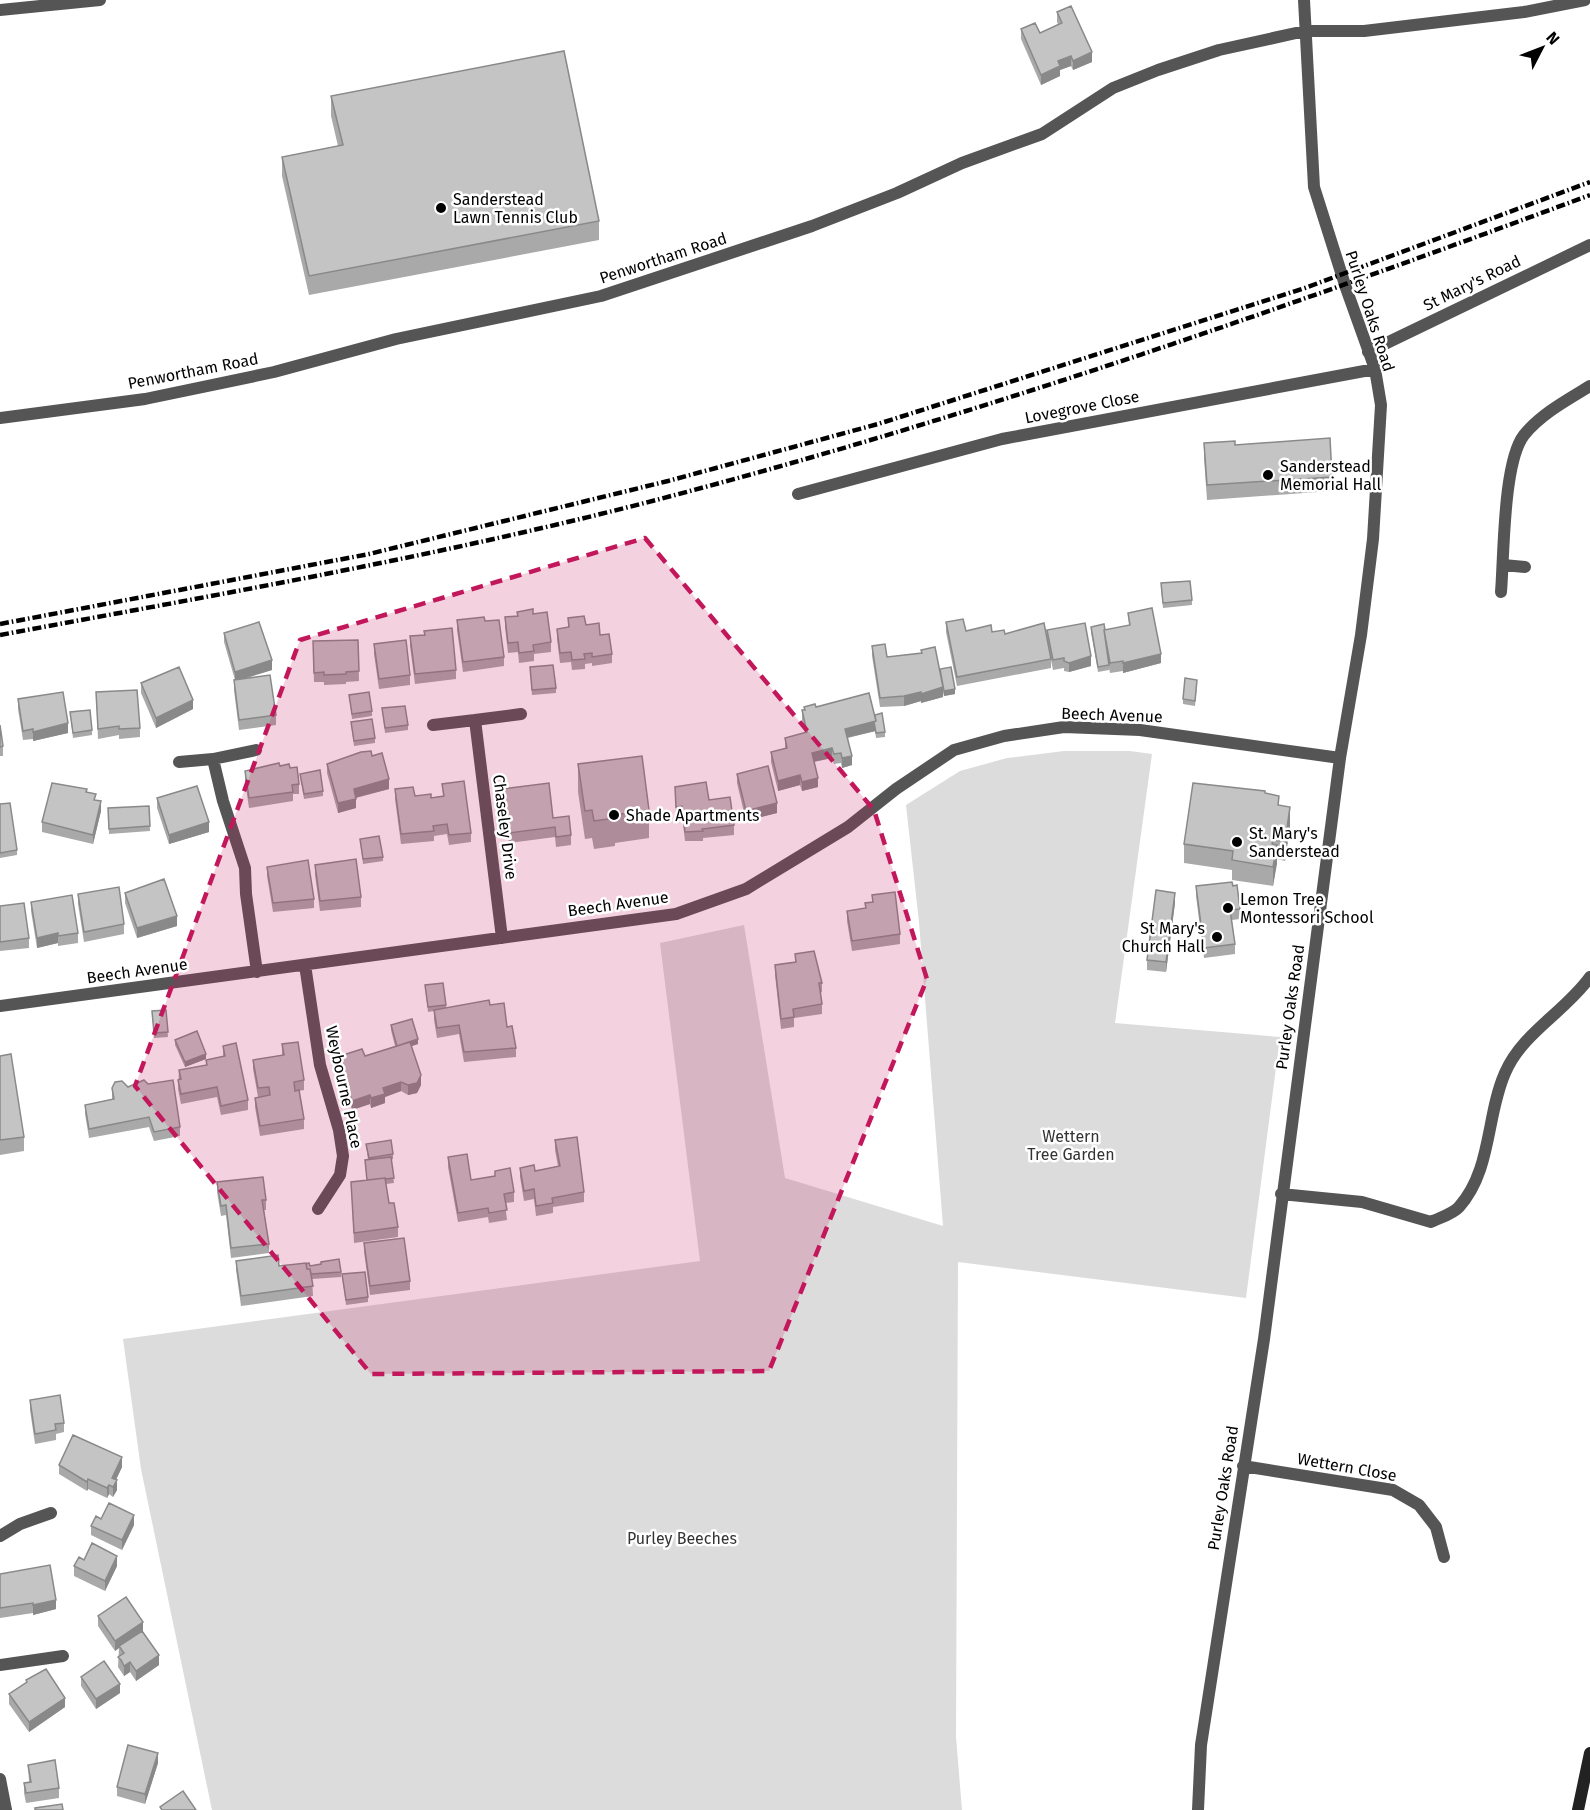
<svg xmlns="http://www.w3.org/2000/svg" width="1590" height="1810" font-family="'Fira Sans',sans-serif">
  <rect width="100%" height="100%" fill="#fff"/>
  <path fill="#dcdcdc" d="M1064 751H1130L1152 754 1115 1023 1280 1037 1246 1298 958 1262 956 1737 962 1810H212L141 1469 123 1339 700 1261 660 943 744 925 785 1178 943 1226 919 922 906 805 960 771 1007 758Z"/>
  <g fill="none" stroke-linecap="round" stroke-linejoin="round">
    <path stroke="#555" stroke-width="12" d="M0 10 100 0
      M1368 352 1590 245
      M0 418 145 399 274 372 396 339 601 296 812 226 897 193 962 163 1042 134 1113 88 1158 70 1219 50 1305 31H1364L1524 12 1585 0
      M798 494 1002 439 1375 369
      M1503 565 1525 567
      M1501 592C1504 556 1503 462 1524 435 1541 414 1567 400 1590 386
      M433 725 475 720
      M256 750 213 759 223 801 245 868 246 894 257 972
      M179 762 213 759
      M502 938 475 720 521 714
      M305 965 320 1065 339 1130 343 1156 340 1175 318 1209
      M0 1006 676 914 746 889 848 827 896 789 954 750 1004 736 1064 727 1140 730 1340 758
      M1281 1194 1362 1202 1431 1222C1439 1218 1453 1214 1459 1207 1492 1170 1486 1116 1505 1073 1522 1033 1565 1012 1590 977
      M1243 1466 1393 1490 1419 1505 1436 1527 1444 1557
      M0 1536 20 1524 51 1513
      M0 1665 63 1656
      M0 1779 6 1810
      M1198 1810 1201 1745 1264 1339 1340 758 1361 635 1373 539 1381 405 1375 369 1346 288 1314 187 1304 0"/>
    <path stroke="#222" stroke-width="12" d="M1578 1810 1590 1753"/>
    <path stroke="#000" stroke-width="4.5" stroke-dasharray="9 3 1.5 3" stroke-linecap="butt" d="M0 624 369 554 668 481 878 424 1305 288 1590 182
      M0 635C226 593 453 554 675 495 985 413 1289 307 1590 195"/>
  </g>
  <path fill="#a9a9a9" d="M1057 12 1092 62 1073 70 1071 66 1060 70V76L1041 85 1021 39V29L1040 33 1058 24 1057 22Z
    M331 96 599 221V240L309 295 282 176V157L338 146 331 116Z
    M1204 443 1235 445 1332 477V491L1207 500 1204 458Z
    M1161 588 1192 600V605L1163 608Z
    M517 612 533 614 551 642V652L534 654V661L519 663 518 652 508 653 505 627V617L517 616Z
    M1128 613 1161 663 1123 673V671L1110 673 1109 668V670L1098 672 1091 632V627L1105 630 1129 626Z
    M568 618 586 625 600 635 612 654V663L592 666V663L585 664V669L572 670 571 662 560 663 557 639V629L568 627Z
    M457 620 485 621 504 657V666L463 672 457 630Z
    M946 622 966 631 1005 634 1051 659V668L957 686 946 632Z
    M1047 630 1091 666 1069 672 1064 671V668L1053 670 1047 640Z
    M224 633 272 670 244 679 276 715V725L239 730 234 690V680H235L224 642Z
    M410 636 456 670V679L415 684 410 646Z
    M358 640 359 681 346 682V684L324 685V682H314L313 651Z
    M374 644 410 675V685L379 689 374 654Z
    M872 646 887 657 921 653V650L940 669 955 694 944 696 943 693V697L921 703V701L904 706 880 707 872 656Z
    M530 667 556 688V693L532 695Z
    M141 683 193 709 156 728 141 693Z
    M1197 685 1195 706 1183 704V699Z
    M96 692 140 728V737L119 739V735L98 739Z
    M349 695 372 711V716L352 719Z
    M18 699 68 733 33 741V739L23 740 18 709Z
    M804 707H816L875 715 885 732V737L876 738 875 731 848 738 852 765 842 768 841 763 834 764 832 758 814 762 818 787 802 791 800 785 778 791 771 762V752L785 749V738L805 733 802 720V710H804Z
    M382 708 408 725V730L385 733Z
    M70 712 92 730V735L73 738Z
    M351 722 375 738V743L354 746Z
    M0 725 3 746V756H0Z
    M372 756 389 789 356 798V808L338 813 327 773V764Z
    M578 764 649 810V838L615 843V846L594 849 592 838 585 839 578 792Z
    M280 766 290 768 299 784V794H293V801L249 808 245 781V771Z
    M300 774 323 791V796L304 799Z
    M737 774 777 813 746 821 737 783Z
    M442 784 471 833V842L449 845 447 834 434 836V841L401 844 395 799V789L415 796 431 798 443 796Z
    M675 787 709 800 734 825V835L703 838V841H685L682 815 676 816Z
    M503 789 553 818 571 835V845L556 847 555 837 509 843 503 798Z
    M87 792 101 811 93 844 42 832V822Z
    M1265 794 1279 805 1290 826 1285 861 1277 859 1273 886 1232 880V870L1184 863V844Z
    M157 798 209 832 169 844 157 808Z
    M0 804 17 850V855L0 858Z
    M149 806 150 831 109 834 108 808Z
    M360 839 383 857V861L363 864Z
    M315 865 361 897V907L320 911 315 875Z
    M267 867 314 899V908L273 912 267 876Z
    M1196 886 1240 909V919L1232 920 1235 944V954L1204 958 1196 896Z
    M125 893 177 926 137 938 125 903Z
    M78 894 124 924V934L84 942 78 904Z
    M872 895 900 934V944L852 951 847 921V911L865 908V903L872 902Z
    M31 902 78 933V943L58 946V943L37 948 31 911Z
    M1175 903 1166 972 1147 970V960Z
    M0 906 29 938V948L0 951Z
    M795 954 822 983V992L820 993 822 1004V1014L794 1018V1027L781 1029 775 975V965L795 962Z
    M425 985 446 1005V1008L490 1005 507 1027 516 1048V1057L464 1062 459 1034 437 1038 434 1020V1011L428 1012Z
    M166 1010 168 1037 154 1038 152 1011Z
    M391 1025 418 1044 411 1046 421 1085 417 1093 408 1095 401 1091 385 1097V1103L371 1108 370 1104 352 1110 337 1067V1057L365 1056 395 1046 391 1030Z
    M175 1040 206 1059 185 1067 175 1045Z
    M282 1044 304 1080V1090L299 1091 304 1119V1129L260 1136 255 1107V1098L258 1097 253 1069V1060L282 1055Z
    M223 1046 248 1100V1110L221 1115 217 1097 181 1104 178 1089 179 1070 206 1065V1060L223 1056Z
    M0 1056 24 1137V1151L0 1155Z
    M148 1084 180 1127V1136L154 1141 149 1127 89 1138 85 1114V1105L112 1099V1088Z
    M555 1140 584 1192V1202L553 1207V1213L536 1216 534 1199 524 1201 520 1177V1168L535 1171 558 1166 555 1150Z
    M366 1144 393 1154V1159L391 1160 394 1183 386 1184 389 1203 398 1227V1237L354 1243 351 1182 367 1180 365 1165V1160H368Z
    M448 1157 471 1180 495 1176V1171L514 1192V1202L505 1203 507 1220 489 1223 488 1217 458 1222 448 1167Z
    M217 1182 266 1200V1210H264L269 1244V1253L231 1258 226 1215 221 1216 217 1192Z
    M364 1243 410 1281V1290L370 1295 364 1252Z
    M236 1261 279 1266H310L341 1272V1277L312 1279 313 1296 241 1306 236 1270Z
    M342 1274 368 1297V1302L346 1305Z
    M30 1400 64 1423V1432L56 1434V1440L35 1444 30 1410Z
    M59 1465 122 1467 116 1480 117 1490 113 1497 109 1494 107 1498 88 1489 87 1491 59 1474Z
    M101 1519 134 1525 122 1550 91 1535V1526Z
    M74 1566H117L105 1591 74 1576Z
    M0 1574 56 1609 33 1615V1613L0 1618Z
    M98 1616 143 1631V1632L159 1665 136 1681 130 1672 124 1676 118 1667 119 1648 115 1651 98 1626Z
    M81 1677 120 1693 96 1709 81 1686Z
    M26 1680 65 1707 29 1732 9 1704V1694L26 1683Z
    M158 1763 145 1804 117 1796V1787Z
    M28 1765 59 1788V1798L26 1803 24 1793V1783L29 1782Z"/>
  <path fill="#898989" d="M1092 52V62L1073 70V61Z
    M1071 56V66L1060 70V76L1041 85V75L1058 61Z
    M1161 654V663L1123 673V663Z
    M1091 656V666L1069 672V663Z
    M272 660V670L235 681V672Z
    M943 687V697L921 703V694Z
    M955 689V694L944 696V691Z
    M921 692V701L904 706V696Z
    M193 700V709L156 728V718Z
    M876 721V731L845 738V729Z
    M68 723V733L33 741V732Z
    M832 748V758L812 762V753Z
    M852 756V765L842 768V758Z
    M800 775V785L778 791V781Z
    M818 778V787L802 791V782Z
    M389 779V789L354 798V789Z
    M356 799V808L338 813V803Z
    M101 801V811L93 844V835Z
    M777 803V813L746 821V811Z
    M1290 807V826L1285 861V841Z
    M209 822V832L169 844V835Z
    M1277 845V864L1273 886V867Z
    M1175 893V903L1166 972V962Z
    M177 916V926L137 938V928Z
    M58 933V943L37 948V938Z
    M418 1039V1044L397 1051V1046Z
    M206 1054V1059L185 1067V1062Z
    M421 1075V1085L417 1093 408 1095V1085Z
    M401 1082V1091L385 1097V1103L371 1108V1098L383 1088Z
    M370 1095V1104L352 1110V1101Z
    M122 1457V1467L112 1488V1478Z
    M88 1479V1489L87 1491V1482Z
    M117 1480V1490L113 1497V1487Z
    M109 1485V1494L107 1498V1488Z
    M134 1515V1525L122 1550V1540Z
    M117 1556V1566L105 1591V1581Z
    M56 1600V1609L33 1615V1605Z
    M143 1622V1631L120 1648 119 1646V1648L115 1651V1641Z
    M159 1655V1665L136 1681V1671Z
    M130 1662V1672L124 1676V1666Z
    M120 1684V1693L96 1709V1699Z
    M65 1698V1707L29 1732V1722Z
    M158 1753V1763L145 1804V1794Z"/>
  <path fill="#c4c4c4" stroke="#898989" stroke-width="1.5" d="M1071 6 1092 52 1073 61 1071 56 1058 61 1060 66 1041 75 1021 29 1035 23 1040 33 1062 23 1057 12Z
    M564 51 599 221 309 276 282 157 343 145 331 96Z
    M1330 438 1332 477 1207 485 1204 443 1235 441V445Z
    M1190 581 1192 600 1163 603 1161 583Z
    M1152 608 1161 654 1123 663V661L1110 663 1104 630 1130 625 1128 613Z
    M533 609V614L547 612 551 642 533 645 534 651 519 653 518 642 508 643 505 617 518 616 517 612Z
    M584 616 586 625 599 623 600 635 609 634 612 654 592 657V653L584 654 585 659 572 660 571 652 560 653 557 629 569 627 568 618Z
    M484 617 485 621 499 620 504 657 463 662 457 620Z
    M963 619 966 631 991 625 992 632 1004 630 1005 634 1044 623 1051 659 957 677 946 622Z
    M259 622 272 660 235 672 224 633Z
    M1085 623 1091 656 1069 663 1064 661V658L1053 660 1047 630Z
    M1104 624 1105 630H1104L1109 665 1098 667 1091 627Z
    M452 628 456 670 415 674 410 636 425 635 424 631Z
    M358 640 359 671 346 672V674L324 675V672L314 673 313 641Z
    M406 640 410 675 379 679 374 644Z
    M885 644 887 657 922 653 921 650 935 647 943 687 921 694V692L904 696 880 698 872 646Z
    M553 665 556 688 532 690 530 667Z
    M179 667 193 700 156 718 141 683Z
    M951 667 955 689 944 691 940 669Z
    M270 675 276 715 239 720 234 680Z
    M1185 678 1197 680 1195 701 1183 699Z
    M137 690 140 728 119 729V726L98 729 96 692Z
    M63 692 68 723 33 732V729L23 731 18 699Z
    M369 692 372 711 352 714 349 695Z
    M869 693 876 721 845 729 852 756 842 758 841 753 834 754 832 748 812 753 818 778 802 782 800 775 778 781 771 752 787 748 785 738 807 732 802 710H805L804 707 815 704 816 707Z
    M405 706 408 725 385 728 382 708Z
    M90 710 92 730 73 733 70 712Z
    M882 713 885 732 876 733 874 722 876 721 875 715Z
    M372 719 375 738 354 741 351 722Z
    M0 725 3 746 0 747Z
    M371 751 372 756 382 753 389 779 354 789 356 799 338 803 327 764 361 752Z
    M642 756 649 810 615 815V818L594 821 592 810 585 811 578 764Z
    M279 763 280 766 289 764 290 768 297 767 299 784 292 785 293 792 249 798 245 771Z
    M768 766 777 803 746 811 737 774Z
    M320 770 323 791 304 794 300 774Z
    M464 781 471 833 449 835 447 824 433 826 434 831 401 834 395 789 413 787 415 796 431 794V798L444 796 442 784Z
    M706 782 709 800 730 797 734 825 702 829 703 831 685 832 682 806 676 807 675 787Z
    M52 783 87 789 86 792 96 794 94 800 101 801 93 835 42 822Z
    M549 783 553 818 569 816 571 835 556 837 555 827 509 833 503 789Z
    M1193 783 1265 791V793L1279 796 1278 805 1290 807 1285 841 1273 840 1272 844 1277 845 1273 867 1232 860 1233 851 1184 844Z
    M197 786 209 822 169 835 157 798Z
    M10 803 17 850 0 853V804Z
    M149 806 150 826 109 829 108 808Z
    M379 836 383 857 363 859 360 839Z
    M356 859 361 897 320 901 315 865Z
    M308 860 314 899 273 903 267 867Z
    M164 879 177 916 137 928 125 893Z
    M1232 882 1233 886 1237 885 1240 909 1230 910 1235 944 1204 948 1196 886Z
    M119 887 124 924 84 932 78 894Z
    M1156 890 1175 893 1166 962 1147 960Z
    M895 892 900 934 852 941 847 911 866 908 865 903 873 902 872 895Z
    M72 895 78 933 58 936V933L37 938 31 902Z
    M24 903 29 938 0 942V906Z
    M814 951 822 983H819L822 1004 793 1009 794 1017 781 1019 775 965 796 962 795 954Z
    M443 983 446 1005 428 1007 425 985Z
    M489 1000 490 1005 504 1003 507 1027 512 1026 516 1048 464 1052 459 1025 437 1028 434 1010Z
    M166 1010 168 1032 154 1033 152 1011Z
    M412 1019 418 1039 397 1046 391 1025Z
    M197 1031 206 1054 185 1062 175 1040Z
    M298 1042 304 1080 294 1082 295 1091 299 1090 304 1119 260 1126 255 1098 270 1095 269 1087 258 1088 253 1060 284 1055 282 1044Z
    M410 1042 421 1075 417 1083 408 1085 401 1082 383 1088 385 1094 371 1098 370 1095 352 1101 337 1057 362 1049 365 1056Z
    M236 1043 248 1100 221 1106 217 1087 181 1094 178 1080 181 1079 179 1070 207 1065 206 1060 225 1056 223 1046Z
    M11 1054 24 1137 0 1140V1056Z
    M144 1080 148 1084 173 1080 180 1127 154 1132 149 1117 89 1129 85 1105 114 1099 112 1088 115 1082 122 1081 128 1087Z
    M577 1137 584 1192 552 1198 553 1203 536 1206 534 1189 524 1191 520 1168 534 1165 535 1171 560 1166 555 1140Z
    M391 1140 393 1154 369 1158 366 1144Z
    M467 1154 471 1180 495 1176V1171L510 1168 514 1192 504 1194 507 1210 489 1213 488 1208 458 1213 448 1157Z
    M391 1157 394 1178 386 1179 385 1178 367 1180 365 1160Z
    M263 1177 266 1200H262L269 1244 231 1248 226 1205 221 1206 217 1182Z
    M385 1178 389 1203H394L398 1227 354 1233 351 1182Z
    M404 1238 410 1281 370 1286 364 1243Z
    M278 1255 279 1266 306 1263 307 1269H310L313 1286 241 1296 236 1261Z
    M339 1259 341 1272 311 1274 310 1269H307L306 1264 309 1263 310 1266 321 1264V1262Z
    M365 1272 368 1297 346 1300 342 1274Z
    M60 1395 64 1423 55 1424 56 1430 35 1434 30 1400Z
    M73 1435 122 1457 112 1478 117 1480 113 1487 109 1485 107 1488 88 1479 87 1482 59 1465Z
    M109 1503 134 1515 122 1540 91 1526 96 1516 101 1519Z
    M92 1543 117 1556 105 1581 74 1566 79 1557 84 1560Z
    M50 1565 56 1600 33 1605V1603L0 1608V1574Z
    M126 1597 143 1622 115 1641 98 1616Z
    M142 1631 159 1655 136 1671 130 1662 124 1666 121 1660 118 1657 124 1653 119 1646Z
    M104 1661 120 1684 96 1699 81 1677Z
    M46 1669 65 1698 29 1722 9 1694 27 1682 26 1680Z
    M128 1745 158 1753 145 1794 117 1787Z
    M55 1760 59 1788 26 1793 24 1783 31 1782 28 1765Z
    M183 1791 196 1810H162L160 1807Z
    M62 1804 63 1810H35V1808Z"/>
  <path fill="#c2185b" fill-opacity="0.2" stroke="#c2185b" stroke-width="4.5" stroke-dasharray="12 8" stroke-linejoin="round" d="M645 538 874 810 927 979 769 1371 371 1374 135 1086 300 640Z"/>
  <g fill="#000" stroke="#fff" stroke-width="2">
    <circle cx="441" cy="208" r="6"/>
    <circle cx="1268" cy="475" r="6"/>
    <circle cx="614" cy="815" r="6"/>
    <circle cx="1237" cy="842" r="6"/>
    <circle cx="1228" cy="908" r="6"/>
    <circle cx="1217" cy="937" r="6"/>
  </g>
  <g text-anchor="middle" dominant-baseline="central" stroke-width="5" stroke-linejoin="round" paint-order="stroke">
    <g font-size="16" fill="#000" stroke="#fff" text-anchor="start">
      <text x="453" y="199">Sanderstead<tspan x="453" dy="18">Lawn Tennis Club</tspan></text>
      <text x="1280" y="466">Sanderstead<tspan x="1280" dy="18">Memorial Hall</tspan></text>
      <text x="626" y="815">Shade Apartments</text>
      <text x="1249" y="833">St. Mary's<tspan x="1249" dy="18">Sanderstead</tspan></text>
      <text x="1240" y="899">Lemon Tree<tspan x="1240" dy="18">Montessori School</tspan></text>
      <text x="1205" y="928" text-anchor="end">St Mary's<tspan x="1205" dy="18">Church Hall</tspan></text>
    </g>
    <g font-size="16" fill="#000" stroke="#fff">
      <text transform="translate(663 258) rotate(-18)">Penwortham Road</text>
      <text transform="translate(1472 283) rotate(-26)">St Mary's Road</text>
      <text transform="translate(1370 311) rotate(72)">Purley Oaks Road</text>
      <text transform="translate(193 371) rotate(-11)">Penwortham Road</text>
      <text transform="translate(1082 407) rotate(-11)">Lovegrove Close</text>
      <text transform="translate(1112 715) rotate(2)">Beech Avenue</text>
      <text transform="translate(505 827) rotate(83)">Chaseley Drive</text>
      <text transform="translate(618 904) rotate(-8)">Beech Avenue</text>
      <text transform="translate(137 971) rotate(-8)">Beech Avenue</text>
      <text transform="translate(1290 1007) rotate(-82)">Purley Oaks Road</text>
      <text transform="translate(344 1087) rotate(78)">Weybourne Place</text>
      <text transform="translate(1347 1467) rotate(10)">Wettern Close</text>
      <text transform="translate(1223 1488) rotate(-81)">Purley Oaks Road</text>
    </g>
    <g font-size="16" fill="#333" stroke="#fff">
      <text x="1071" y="1136">Wettern<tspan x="1071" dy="18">Tree Garden</tspan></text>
      <text x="682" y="1538">Purley Beeches</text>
    </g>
  </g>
  <g transform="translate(1542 48) rotate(48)" stroke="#ffffff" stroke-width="4.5" paint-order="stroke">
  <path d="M0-4.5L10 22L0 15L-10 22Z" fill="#000000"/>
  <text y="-9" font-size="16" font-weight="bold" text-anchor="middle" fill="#000000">N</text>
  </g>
</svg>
